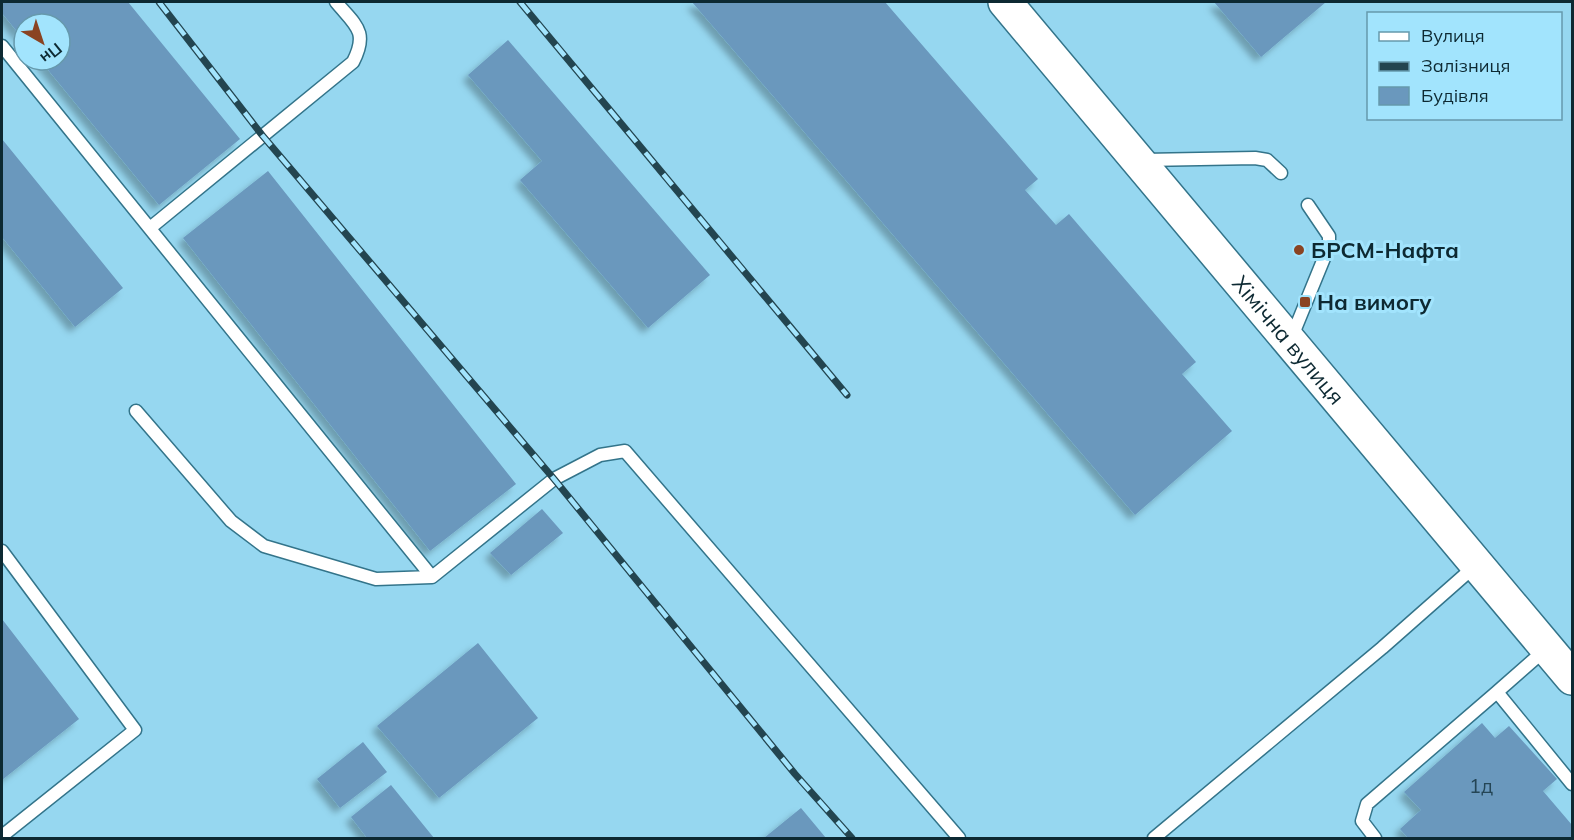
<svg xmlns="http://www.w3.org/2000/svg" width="1574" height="840" font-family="Mulish,sans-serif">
  <defs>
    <filter id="shadow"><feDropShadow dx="-5.5" dy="5.5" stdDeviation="3" flood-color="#0004"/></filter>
  </defs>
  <rect width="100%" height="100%" fill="#96d7f0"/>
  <path fill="#6a98bd" filter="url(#shadow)" d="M2 2H128L240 139 159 205 40 60H60V24H24V40L2 13Z
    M692 2H885L1038 179 1025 190 1056 225 1069 214 1196 362 1182 374 1232 431 1135 515Z
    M1214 2H1326L1261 57Z
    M508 40 710 275 648 328 520 180 542 161 468 75Z
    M2 139 123 288 75 327 2 237Z
    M268 171 516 484 430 551 183 238Z
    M542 509 563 533 511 575 490 553Z
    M2 619 79 719 2 780Z
    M478 643 538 718 439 798 377 726Z
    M1482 723 1495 738 1509 726 1557 779 1543 791 1572 825V838H1408L1400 829 1421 810 1404 792Z
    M363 742 387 772 340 808 317 779Z
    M391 785 434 838H367L351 817Z
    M801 808 826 838H764Z"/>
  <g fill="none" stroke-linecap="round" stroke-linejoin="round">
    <g stroke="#33748a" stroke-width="15">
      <path id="lane" d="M2 46 432 577
        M1144 160 1255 158 1267 160 1281 173
        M150 228 353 62C369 31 355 25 336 2
        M1291 339 1329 246V236L1308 205
        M136 411 231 521 264 546 376 579 432 577 554 479 600 455 625 451 959 838
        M2 551 135 730 2 836
        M1546 649 1497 692 1572 784
        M1154 838 1382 648 1475 566
        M1375 838 1362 821 1367 804 1497 692"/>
    </g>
    <g stroke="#33748a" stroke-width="36">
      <g id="secondary">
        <path id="s1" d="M1005 2 1572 678"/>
      </g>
    </g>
    <use href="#lane" stroke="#fff" stroke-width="12"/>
    <use href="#secondary" stroke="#fff" stroke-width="33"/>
    <g stroke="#234550" stroke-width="7">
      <path id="rail" d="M159 2 262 135 554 479 795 774 852 838
        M520 2 847 395"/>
    </g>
    <use href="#rail" stroke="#a2e4fd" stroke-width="4.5" stroke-dasharray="14" stroke-linecap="butt"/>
  </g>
  <g fill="#8a4322" stroke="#a2e4fd" stroke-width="2">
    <circle cx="1299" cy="250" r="6"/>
    <rect x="1299" y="296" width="12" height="12" rx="3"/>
  </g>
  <g text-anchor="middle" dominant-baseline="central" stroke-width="6" stroke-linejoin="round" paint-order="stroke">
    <g font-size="20" fill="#244555">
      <text x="1481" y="785">1д</text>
    </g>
    <g font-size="22" font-weight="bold" fill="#0d2932" stroke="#a2e4fd" text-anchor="start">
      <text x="1311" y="250">БРСМ-Нафта</text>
      <text x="1317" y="302">На вимогу</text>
    </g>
    <g font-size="22" fill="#0d2932" stroke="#a2e4fd">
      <text stroke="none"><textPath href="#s1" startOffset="441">Хімічна вулиця</textPath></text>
    </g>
  </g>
  <rect width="1574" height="840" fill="none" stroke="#0d2932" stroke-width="6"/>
  <rect x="1367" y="12" width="195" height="108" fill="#a2e4fd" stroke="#6699ac" stroke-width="1.5"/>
  <rect x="1379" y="32" width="30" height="9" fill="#ffffff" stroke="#6699ac" stroke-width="1.5"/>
  <text x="1421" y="42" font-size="18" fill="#0d2932">Вулиця</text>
  <rect x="1379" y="62" width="30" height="9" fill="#234550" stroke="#6699ac" stroke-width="1.5"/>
  <text x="1421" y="72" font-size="18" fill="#0d2932">Залізниця</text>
  <rect x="1379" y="87" width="30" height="18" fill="#6a98bd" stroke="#6699ac" stroke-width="1.5"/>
  <text x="1421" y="102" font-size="18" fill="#0d2932">Будівля</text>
  <g transform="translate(42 42) rotate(141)"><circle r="28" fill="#a2e4fd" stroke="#6699ac" stroke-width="1.5"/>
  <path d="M0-4.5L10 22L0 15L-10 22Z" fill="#8a4322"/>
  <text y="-9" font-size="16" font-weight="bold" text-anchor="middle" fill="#0d2932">Пн</text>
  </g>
</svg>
